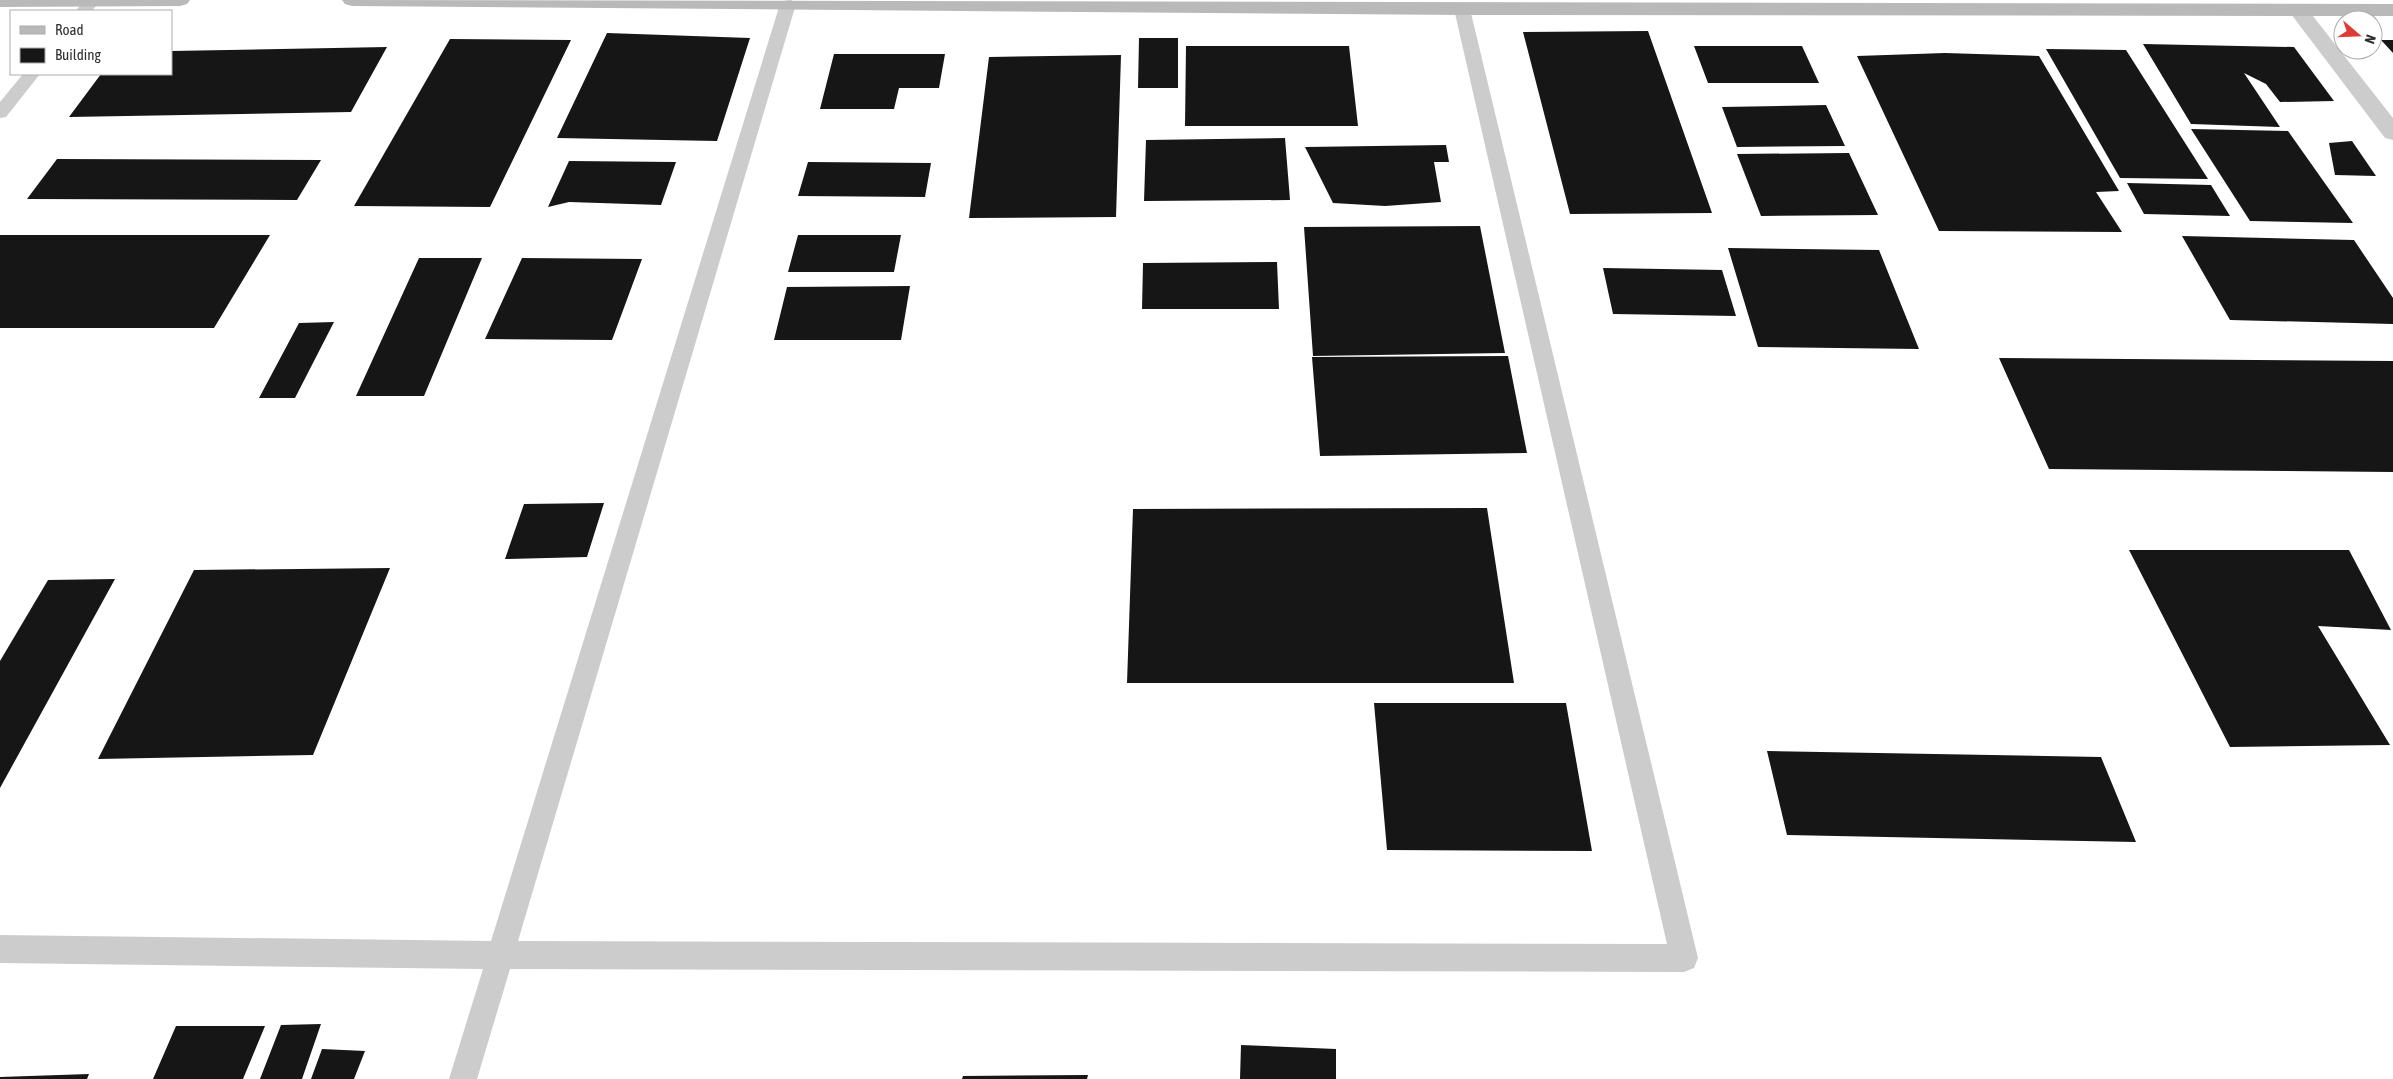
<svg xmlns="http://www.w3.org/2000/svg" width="2393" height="1079" font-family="'Asap Condensed',sans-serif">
  <rect width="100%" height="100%" fill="#fff"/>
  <path fill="#161616" d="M1648 31 1712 213 1570 214 1523 32Z
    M607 33 750 38 717 141 557 138Z
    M1139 38H1178V88H1138Z
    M450 39 571 40 490 207 354 206Z
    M2381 40H2393V53Z
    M2143 44 2294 47 2334 101 2280 102 2266 84 2244 73 2280 127 2191 124Z
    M1186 46H1349L1358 126H1185Z
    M1694 46H1802L1819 83H1708Z
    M387 47 351 112 69 117 101 74H171V51Z
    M2046 49 2126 50 2208 179 2120 178Z
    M1945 53 2039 56 2119 191 2096 192 2122 232 1939 231 1857 56Z
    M834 54H945L939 88H899L894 109H820Z
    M1121 55 1116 217 969 218 989 57Z
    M1826 105 1845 146 1737 147 1722 107Z
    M2191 129 2288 131 2353 223 2250 221Z
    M1285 138 1290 200 1144 201 1146 140Z
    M2352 141 2376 176 2335 175 2329 143Z
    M1446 145 1449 162H1434L1441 202 1385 206 1333 203 1305 147Z
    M1849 153 1878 215 1761 216 1737 154Z
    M57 159 321 160 297 200 27 199Z
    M569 161 676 162 661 205 569 202 548 207Z
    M808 162 931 163 925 197 798 196Z
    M2127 183 2211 185 2230 216 2144 214Z
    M1480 226 1505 353 1313 356 1304 227Z
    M0 235H270L214 328H0Z
    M798 235H901L894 272H788Z
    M2182 236 2354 240 2393 298V324L2230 320Z
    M1728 248 1879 250 1919 349 1758 347Z
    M419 258H482L424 396H356Z
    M522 258 642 259 612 340 485 339Z
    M1277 262 1279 309H1142L1143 263Z
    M1603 268 1722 270 1736 316 1613 314Z
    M910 286 901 340H774L787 287Z
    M334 322 295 398H259L299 323Z
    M1508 356 1527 453 1320 456 1312 357Z
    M1999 358 2393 361V472L2049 469Z
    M604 503 587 557 505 559 524 504Z
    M1487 508 1514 683H1127L1133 509Z
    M2129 550H2349L2391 630 2318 626 2390 745 2230 747Z
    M390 568 313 755 98 759 194 570Z
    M115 579 0 788V661L48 580Z
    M1374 703H1566L1592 851 1387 850Z
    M1767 751 2101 757 2136 842 1787 835Z
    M321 1024 302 1079H260L281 1025Z
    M176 1026H265L243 1079H153Z
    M1241 1045 1336 1049V1079H1240Z
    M322 1049 365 1051 354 1079H311Z
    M89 1074 87 1079H0V1077Z
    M1088 1075 1087 1079H962L963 1076Z"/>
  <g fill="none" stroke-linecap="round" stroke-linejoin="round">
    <path fill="#ccc" fill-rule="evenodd" d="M84 0H98L99 2 92 11H76Z
      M791 0 796 4 518 941 1667 944 1454 9 1462 4 1470 9 1698 958 1694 968 1684 972 510 969 477 1079H449L483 969 0 963V935L491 941 780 4 782 1Z
      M23 74H40L6 117 0 118V102Z"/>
    <path fill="#ccc" fill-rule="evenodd" d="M2298 4 2305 6 2393 118V140L2385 138 2291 14 2288 10 2291 6Z"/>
    <path fill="#b9b9b9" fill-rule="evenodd" d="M0 0H190L187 4 180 6 0 7Z
      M342 0 2393 4V16L1462 15 352 6 345 4Z"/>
  </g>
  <rect x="10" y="10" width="162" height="65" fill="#ffffff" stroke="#acacac"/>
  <rect x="20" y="26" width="25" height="8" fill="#b9b9b9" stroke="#acacac"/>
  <text x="55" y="35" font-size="15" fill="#2f2f2f">Road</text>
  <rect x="20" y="48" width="25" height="15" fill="#161616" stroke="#acacac"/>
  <text x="55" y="60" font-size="15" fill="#2f2f2f">Building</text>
  <g transform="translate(2358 35) rotate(109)"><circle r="24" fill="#ffffff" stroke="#acacac"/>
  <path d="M0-4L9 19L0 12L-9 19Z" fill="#e03a37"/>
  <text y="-8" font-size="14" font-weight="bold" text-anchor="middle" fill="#2f2f2f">N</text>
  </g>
</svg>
